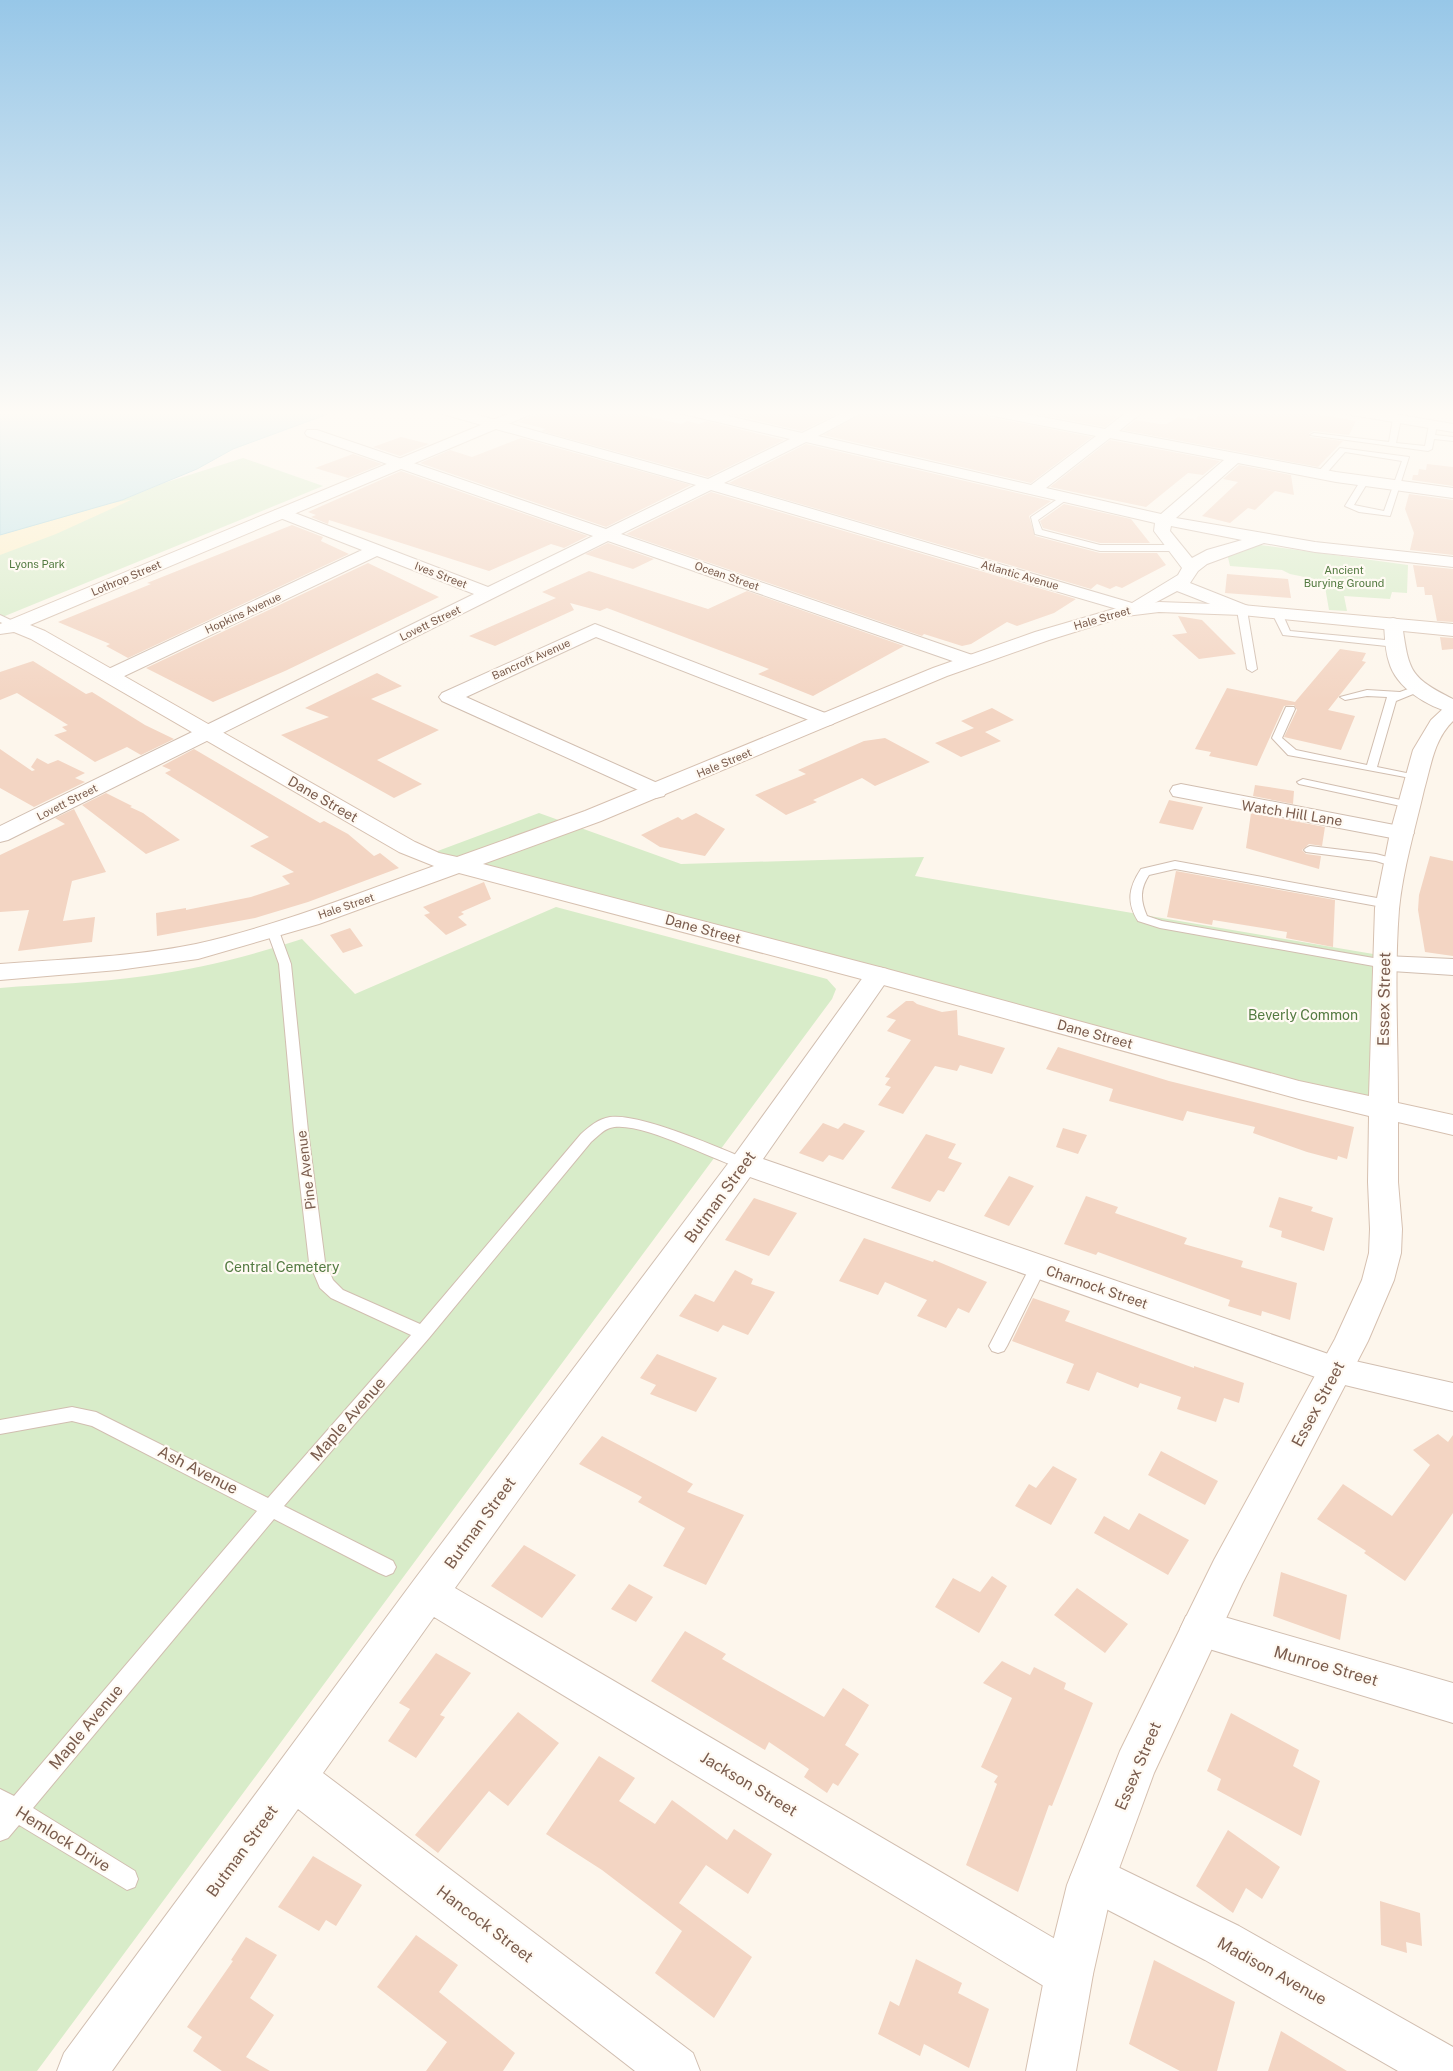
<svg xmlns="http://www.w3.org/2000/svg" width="1453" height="2071" font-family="'Public Sans',sans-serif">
  <rect width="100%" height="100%" fill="#fdf6ec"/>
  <path fill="#d8ecc9" d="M243 458 323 486 0 618V535L122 500 164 483Z
    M1253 544 1408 565 1407 593 1392 592 1390 599 1344 596 1347 611 1329 610 1324 581 1290 574 1282 570 1230 566 1227 553Z
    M539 813 681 864 924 857 915 876 1385 956 1370 1107 788 954 435 852Z
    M556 907 827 979 836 989 832 999 37 2071H0V988C48 984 97 983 145 976 199 969 250 956 302 939L355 994Z"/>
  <path fill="#fcefc7" d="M133 499 56 534 0 555V535L68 516 93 507Z"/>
  <path fill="#bfe3e8" stroke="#a5d3da" d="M0 410H339L233 449 197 469 122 500 0 535Z"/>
  <path fill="#f3d5c3" d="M538 410H620L681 424 687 421 699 424 706 421 784 440 708 477 541 431 546 429 518 422 535 415Z
    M733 410H845L802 431 725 413Z
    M869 410H974L983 416 1092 437 1031 483 823 435Z
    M1016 410H1082L1118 416 1105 427Z
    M1198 410H1294L1356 421 1349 435 1314 431 1309 433 1310 437 1343 441 1318 467 1123 430 1136 420 1160 424H1167L1178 417 1197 420Z
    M401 437 429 444 400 456 373 447Z
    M521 438 691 485 606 527 420 463 450 450 472 457Z
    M1110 440 1220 461 1203 475 1188 473 1146 507 1050 487Z
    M806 444 1051 501 1029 516 1035 536 1100 553H1157L1166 565 1122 588 1116 586 1110 589 1097 584 1091 589 729 483Z
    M353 454 382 464 348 478 315 468Z
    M1427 464 1453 467V486L1412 480 1413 475H1418L1419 469 1426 470Z
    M1239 465 1291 475 1294 495 1275 491 1255 510 1248 508 1230 523 1202 516 1238 482 1223 479Z
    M401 471 588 536 564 548 551 544 489 571 329 520 328 524 311 517 316 515 308 512Z
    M711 492 1076 599 1054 613 1017 626 1007 622 971 644 962 646 924 634 922 636 626 534Z
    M1409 494 1453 500V555L1410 550 1414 533 1405 509Z
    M1064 504 1131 519 1150 543H1100L1043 528 1040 521Z
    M292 525 323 537 321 541 349 554 128 658 106 646 110 644 58 622 151 584 147 583Z
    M608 543 654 559 633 569 585 554Z
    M368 563 439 597 285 671 213 702 146 668Z
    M1413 565 1453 569V622L1437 621 1432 595H1425L1424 587H1417Z
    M589 571 708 609 747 591 904 646 813 696 758 674 769 669 607 608 600 611 570 603 574 610 495 646 469 636 556 598 542 592Z
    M1227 574 1288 579 1291 598 1225 593Z
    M1178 616 1202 620 1236 654 1199 659 1172 635 1187 633Z
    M1440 637 1453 638V649L1442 650Z
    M1340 649 1366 653 1362 661 1366 662 1328 710 1355 716 1341 750 1284 737 1297 710 1294 705 1284 706 1257 766 1209 756 1211 752 1195 749 1227 688 1295 702Z
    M33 661 86 694 92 692 145 725 174 739 141 755 127 747 95 762 54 735 67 731 62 727 68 725 17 693 0 700V672Z
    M377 673 402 686 371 699 439 730 377 760 422 784 394 798 281 735 329 717 305 708Z
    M992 708 1014 720 985 732 1001 741 961 757 935 743 974 728 961 721Z
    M885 738 930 762 875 786 862 778 813 800 817 802 786 815 755 795 806 774 798 770 864 741Z
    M0 749 32 771 35 770 31 767 37 758 48 764 58 760 85 773 75 778 85 782 34 807 0 788Z
    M194 749 320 823 324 821 348 834 374 856 380 853 399 868 308 902 255 918 157 936 156 913 186 908V910L251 897 290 884 282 876 294 872 250 846 269 837 165 773 171 770 162 766Z
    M1255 785 1294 791 1293 804 1253 796Z
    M106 793 132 806 130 807 143 813 180 840 146 854 82 805Z
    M1169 800 1203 807 1193 830 1159 823Z
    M74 809 106 872 72 881 63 921 95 917 92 942 18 951 29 910 0 912V855L65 824 55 818Z
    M696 813 725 829 705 856 660 847 641 835 678 817 682 820Z
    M1251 813 1325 827 1322 846 1309 844 1302 850 1306 854 1321 856 1319 869 1246 848Z
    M1430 856 1453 861V956L1425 952 1418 910 1419 895Z
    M1176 871 1335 900 1333 947 1286 938 1287 932 1213 920 1212 925 1167 917Z
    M484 882 491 899 461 912 464 914 458 917 467 925 446 935 424 915 430 913 423 907Z
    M350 928 363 946 343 953 330 935Z
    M906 1001H913L917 1004 942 1012 957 1010 958 1035 1005 1048 992 1074 960 1065 957 1071 935 1066 903 1114 878 1105 891 1087 885 1085 890 1078 885 1077 911 1040 887 1031 896 1020 886 1017Z
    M1058 1047 1169 1081 1354 1127 1347 1159 1338 1156 1337 1160 1307 1152 1253 1133 1255 1127 1187 1111 1183 1121 1109 1101 1113 1089 1046 1069Z
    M823 1123 838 1129 844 1123 865 1131 843 1160 829 1155 823 1162 799 1153Z
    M1063 1128 1087 1135 1078 1154 1056 1147Z
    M926 1134 956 1144 948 1158 962 1163 944 1192 938 1190 930 1202 891 1188Z
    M1009 1176 1034 1186 1009 1226 984 1216Z
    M1086 1196 1118 1207 1115 1213 1187 1238 1184 1244 1243 1261 1241 1267 1297 1283 1290 1320 1262 1311 1261 1316 1228 1306 1230 1300 1098 1252 1096 1255 1064 1244Z
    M1279 1197 1313 1207 1311 1211 1333 1218 1324 1251 1281 1237 1282 1231 1269 1227Z
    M754 1198 797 1213 769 1256 725 1240Z
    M864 1238 933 1262 934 1260 987 1282 969 1313 958 1308 946 1328 917 1316 927 1300 885 1282 878 1295 839 1281Z
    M735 1270 753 1279 751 1284 775 1292 748 1335 723 1325 718 1332 679 1316 695 1294 714 1302Z
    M1033 1298 1070 1311 1065 1321 1194 1368V1366L1244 1383 1239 1403 1224 1398 1216 1422 1177 1409 1181 1397 1140 1383 1138 1388 1097 1372 1089 1391 1066 1383 1074 1364 1012 1341Z
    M657 1354 717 1378 696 1412 650 1394 656 1385 640 1378Z
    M1438 1434 1448 1442 1453 1435V1513L1405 1581 1364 1553 1366 1551 1317 1519 1343 1484 1392 1516 1430 1465 1413 1450Z
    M602 1436 693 1484 687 1492 744 1515 706 1585 663 1566 685 1528 638 1502 642 1497 579 1464Z
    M1161 1451 1218 1481 1205 1505 1148 1475Z
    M1053 1466 1077 1479 1051 1525 1015 1506 1029 1484 1036 1488Z
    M1139 1513 1189 1540 1168 1575 1094 1533 1104 1516 1129 1530Z
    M524 1545 576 1575 542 1618 491 1586Z
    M1281 1572 1347 1595 1340 1640 1273 1616Z
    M992 1576 1007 1586 979 1633 935 1607 953 1578 980 1592Z
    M629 1584 653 1597 636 1622 611 1609Z
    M1077 1588 1128 1624 1105 1653 1054 1615Z
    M685 1631 726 1654 722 1659 824 1717 843 1688 869 1705 845 1745 859 1754 838 1786 833 1783 827 1793 804 1777 809 1769 769 1742 765 1750 651 1681Z
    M436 1653 471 1673 440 1715 445 1717 416 1758 388 1741 410 1709 399 1703Z
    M1002 1661 1030 1675 1034 1667 1066 1683 1064 1689 1093 1703 1052 1806 1049 1805 1018 1892 966 1865 997 1784 994 1782 998 1776 981 1767 1012 1698 983 1683Z
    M518 1712 559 1743 508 1806 489 1791 438 1853 415 1835Z
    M1231 1713 1299 1750 1293 1766 1320 1781 1301 1836 1217 1790 1221 1779 1207 1771Z
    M599 1756 635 1778 619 1801 655 1824 672 1800 727 1840 734 1829 772 1854 748 1894 706 1865 679 1903 752 1957 714 2018 655 1973 682 1931 602 1870 546 1834Z
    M1228 1830 1280 1867 1262 1899 1246 1888 1233 1913 1196 1886Z
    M313 1856 362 1885 336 1926 326 1920 319 1931 278 1907Z
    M1380 1901 1420 1913 1422 1946 1406 1942 1407 1953 1381 1945Z
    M416 1935 458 1965 439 1992 515 2053 503 2071H426L447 2042 377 1987Z
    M246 1937 277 1955 250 1998 274 2015 246 2057 270 2071H222L193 2051 202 2037 187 2027 233 1961 231 1960Z
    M916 1959 962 1983 958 1993 989 2009 969 2068 924 2044 920 2056 878 2034 890 2001 899 2006Z
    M1154 1960 1235 2002 1217 2071H1180L1129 2044Z
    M1281 2031 1347 2071H1268Z"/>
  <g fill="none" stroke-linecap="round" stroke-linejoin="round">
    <g stroke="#d1beb0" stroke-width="2">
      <path id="lane" d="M1397 417 1401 419 1396 443 1425 446 1429 425 1433 423 1437 425 1435 435 1453 437V441L1434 439 1432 449 1428 451 1310 435 1314 433 1389 442 1393 419Z
        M1340 448 1409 457 1390 516 1359 512 1345 506 1361 480H1364L1368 482 1354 505 1384 511 1402 461 1345 452 1324 476H1318V472Z
        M1062 496 1069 498 1038 520 1042 530 1100 545H1175L1179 548 1175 551H1100L1035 534 1031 517Z
        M1242 607 1247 610 1257 669 1252 672 1247 669 1237 610Z
        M1277 610 1282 613 1290 631 1396 641 1401 644 1396 647 1283 635 1272 613Z
        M0 615 17 623 19 625 14 628 0 622Z
        M1419 685 1424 688 1423 690 1396 701 1377 767 1421 776V780L1288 755 1272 738 1286 707H1294L1295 709 1282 738 1296 750 1367 765 1387 697 1367 696 1345 700 1340 697 1367 690 1400 692Z
        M1303 779 1410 802 1416 805 1410 808 1299 784 1297 782Z
        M1310 846 1376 854 1399 860 1401 863 1395 867 1376 861 1306 852 1304 850 1306 848Z
        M1175 861 1388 900 1394 904 1388 908 1175 869 1149 875C1140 889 1140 900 1147 916L1162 921 1385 960 1391 964 1385 968 1160 928 1138 921C1126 902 1129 887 1141 869Z
        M273 927 279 931 291 964 308 1131 325 1262 333 1280 343 1290 420 1324 581 1134C590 1126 598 1119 610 1117 641 1113 719 1148 749 1160L752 1164 749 1168 744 1169C714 1161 638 1119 610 1128 603 1130 597 1137 591 1142L429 1338 284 1506 393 1561 396 1567 393 1573 386 1576 379 1573 274 1519 33 1808 135 1871 138 1879 135 1887 127 1890 19 1825 8 1838 0 1841V1789L14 1796 257 1511 92 1426 72 1421 0 1434V1420L72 1407 96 1412 268 1498 411 1335 331 1298 320 1288 309 1262 294 1131 279 964 267 931Z
        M1038 1261 1044 1263 1046 1267 1007 1346 1004 1351 998 1353 992 1351 989 1346 1030 1267 1032 1263Z"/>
    </g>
    <g stroke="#d1beb0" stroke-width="2">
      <path id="street" d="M437 410H460L708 479 790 439 679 413 677 410H703L802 433 849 410H867L818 436 1031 485 1096 436 983 414 976 410H1006L1105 429 1129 410H1145L1119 431 1336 472 1453 488V498L1336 482 1238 463 1176 518 1315 542 1453 557V567L1315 552 1264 543 1207 564 1198 571 1190 583 1248 606 1251 610 1248 614H1236L1177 591 1134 614 711 490 621 534 978 657 981 661 978 665H964L608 541 8 840 0 842V826L474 594 377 556 116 680H102L99 676 102 672 362 550 275 516 273 513 275 510H287L488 587 593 536 307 436 305 433 307 430H317L606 529 696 485 439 413ZM1110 438 1224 460 1161 514 1046 488ZM806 442 1155 523 1154 531 1182 568 1178 575 1132 603 724 483ZM1171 526 1242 540 1207 550 1192 558 1170 531Z
        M1339 410H1371L1453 424V432L1346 414Z
        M1393 618 1400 620 1402 624C1409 671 1409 677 1453 699V713C1428 707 1396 688 1389 662 1385 650 1385 637 1384 624L1386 620Z
        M595 624 833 716 836 720 833 724 826 726 819 724 596 637 466 697 664 786 667 791 664 796 656 798 442 701 439 697 442 693Z
        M1181 784 1410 828 1414 833 1410 838 1402 840 1173 796 1170 791 1173 786Z
        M1385 956 1453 959V975L1376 970 1372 964 1376 958Z
        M878 967 887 969 891 975 763 1159 1337 1357 1453 1383V1411L1324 1380 750 1177 455 1588 1086 1957 1093 1974 1086 1991 1069 1998 1052 1991 434 1617 323 1773 693 2053 700 2071H635L298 1809 112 2071H57L64 2053 414 1580 733 1157 869 969Z
        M1200 1610 1453 1683V1723L1186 1642 1180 1629 1186 1616Z
        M1093 1855 1239 1926 1453 2047V2071H1398L1205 1960 1077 1894 1070 1878 1077 1862Z"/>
    </g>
    <g stroke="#d6c0b0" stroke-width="2">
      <path id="secondary" d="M517 410H536L534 413 30 625 45 631 415 842 439 853 457 857 585 811 933 668 1035 632 1124 606 1159 602 1242 605 1453 624V636L1242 615 1159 612 1126 616 1049 640 947 676 601 821 483 864 887 969 1299 1081 1369 1096 1375 908 1390 833 1413 750 1431 720 1446 706 1453 704V721C1434 739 1431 766 1424 790 1415 829 1403 869 1399 909 1394 973 1398 1039 1398 1103L1453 1115V1135L1398 1122V1182L1402 1229 1401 1253 1394 1280 1368 1341 1242 1584 1154 1773 1113 1885 1093 1974 1076 2071H1026L1045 1974 1067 1885 1120 1751 1214 1560 1335 1339 1362 1280 1369 1253 1370 1229 1368 1182 1369 1116 1299 1099 869 981 459 873 319 924 198 959 118 970 0 980V964C65 959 132 957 196 944 277 926 356 894 434 866L399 852 31 639 14 632 0 634V624Z"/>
    </g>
    <use href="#lane" fill="#fff" fill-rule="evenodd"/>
    <use href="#street" fill="#fff" fill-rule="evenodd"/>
    <use href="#secondary" fill="#fff" fill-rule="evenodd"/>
  </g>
  <linearGradient id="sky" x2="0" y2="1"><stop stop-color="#97c7e8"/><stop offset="0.59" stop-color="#fefbf6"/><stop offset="1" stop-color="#fefbf6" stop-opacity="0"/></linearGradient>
  <rect width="1453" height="700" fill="url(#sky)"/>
  <g text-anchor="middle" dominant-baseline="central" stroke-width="4.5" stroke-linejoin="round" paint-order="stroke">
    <g font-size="11" fill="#537a41" stroke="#fffaf3">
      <text x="37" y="564">Lyons Park</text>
      <text x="1344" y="570">Ancient<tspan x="1344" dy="13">Burying Ground</tspan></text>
    </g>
    <g font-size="11" fill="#7a5c4d" stroke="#fffaf3">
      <text transform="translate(441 575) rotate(21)">Ives Street</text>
      <text transform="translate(1020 575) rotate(16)">Atlantic Avenue</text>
      <text transform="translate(727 576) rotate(19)">Ocean Street</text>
      <text transform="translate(126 578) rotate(-23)">Lothrop Street</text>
      <text transform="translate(243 613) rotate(-25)">Hopkins Avenue</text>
      <text transform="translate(1102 618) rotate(-16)">Hale Street</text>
      <text transform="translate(430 623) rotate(-26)">Lovett Street</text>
      <text transform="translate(531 659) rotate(-24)">Bancroft Avenue</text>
      <text transform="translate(724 763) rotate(-23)">Hale Street</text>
      <text transform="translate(67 802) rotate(-27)">Lovett Street</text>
      <text transform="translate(346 906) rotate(-19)">Hale Street</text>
    </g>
    <g font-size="14" fill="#7a5c4d" stroke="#fffaf3">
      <text transform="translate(323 799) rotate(30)">Dane Street</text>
      <text transform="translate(1292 813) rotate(9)">Watch Hill Lane</text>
      <text transform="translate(703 929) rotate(15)">Dane Street</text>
      <text transform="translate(1095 1034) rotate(15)">Dane Street</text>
      <text transform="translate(306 1170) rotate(-97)">Pine Avenue</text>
      <text transform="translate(1097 1287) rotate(19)">Charnock Street</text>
    </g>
    <g font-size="14" fill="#537a41" stroke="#fffaf3">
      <text x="1303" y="1015">Beverly Common</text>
      <text x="282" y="1267">Central Cemetery</text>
    </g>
    <g font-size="16" fill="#7a5c4d" stroke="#fffaf3">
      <text transform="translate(1384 999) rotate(-89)">Essex Street</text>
      <text transform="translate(720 1197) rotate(-54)">Butman Street</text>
      <text transform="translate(1318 1404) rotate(-62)">Essex Street</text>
      <text transform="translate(348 1419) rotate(-49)">Maple Avenue</text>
      <text transform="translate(198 1470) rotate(27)">Ash Avenue</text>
      <text transform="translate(480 1523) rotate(-54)">Butman Street</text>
      <text transform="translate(1326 1666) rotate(16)">Munroe Street</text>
      <text transform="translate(86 1727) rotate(-50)">Maple Avenue</text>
      <text transform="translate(1138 1766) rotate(-67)">Essex Street</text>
      <text transform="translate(749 1784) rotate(31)">Jackson Street</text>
      <text transform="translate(63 1839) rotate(32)">Hemlock Drive</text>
      <text transform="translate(242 1851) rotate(-54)">Butman Street</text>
      <text transform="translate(485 1924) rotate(37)">Hancock Street</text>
      <text transform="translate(1272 1971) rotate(29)">Madison Avenue</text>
    </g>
  </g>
</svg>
